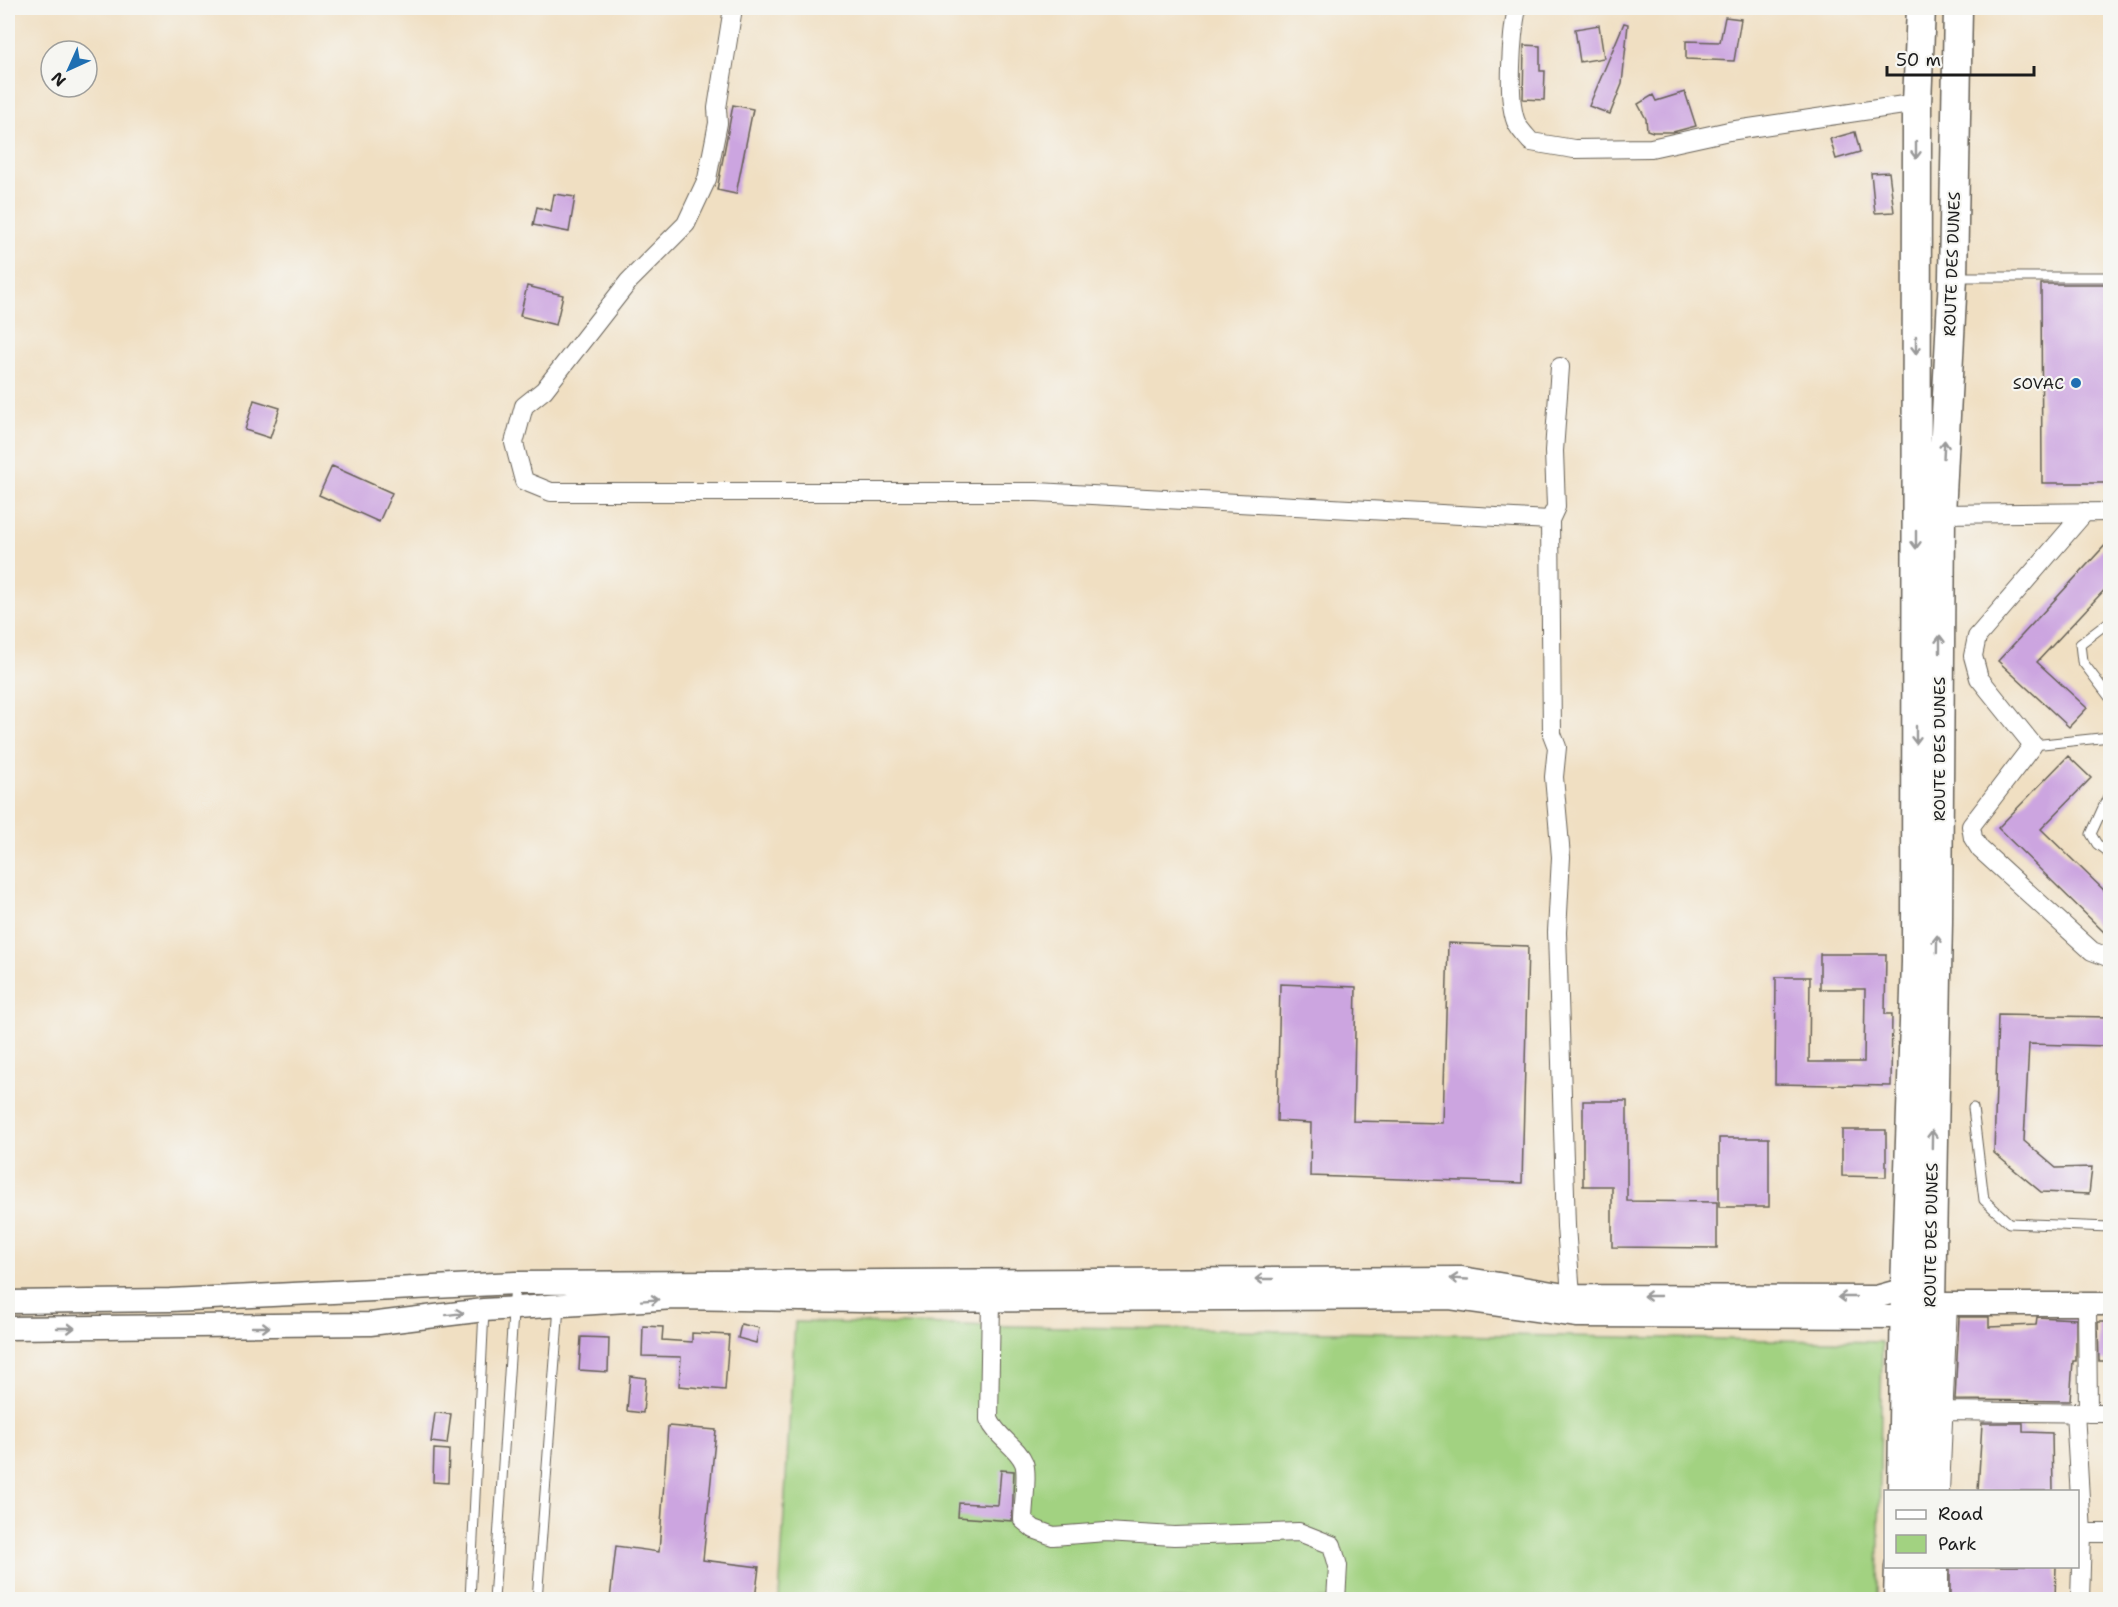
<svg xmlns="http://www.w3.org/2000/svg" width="2118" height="1607" font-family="'Shantell Sans',sans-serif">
  <rect width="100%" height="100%" fill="#f6f6f2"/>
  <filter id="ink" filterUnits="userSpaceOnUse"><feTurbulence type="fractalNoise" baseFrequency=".0167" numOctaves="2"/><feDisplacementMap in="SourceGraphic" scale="12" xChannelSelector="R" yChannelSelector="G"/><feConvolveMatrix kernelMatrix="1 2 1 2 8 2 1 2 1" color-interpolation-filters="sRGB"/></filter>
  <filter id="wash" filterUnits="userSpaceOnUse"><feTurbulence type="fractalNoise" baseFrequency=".008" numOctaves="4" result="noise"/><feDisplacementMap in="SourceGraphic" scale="24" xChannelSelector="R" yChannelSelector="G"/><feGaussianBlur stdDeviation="1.35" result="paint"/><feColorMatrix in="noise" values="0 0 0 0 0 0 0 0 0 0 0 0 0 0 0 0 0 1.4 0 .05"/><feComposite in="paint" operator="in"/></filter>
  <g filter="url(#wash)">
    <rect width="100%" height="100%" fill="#f0dfc2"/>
    <path fill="#a2d281" stroke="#5f774e" stroke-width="1.5" d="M795 1322 1882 1342 1878 1599 779 1600Z"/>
    <g id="blocks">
      <path fill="#cca5e0" d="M1725 17 1741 19 1734 61 1686 59V41L1720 42Z
        M1624 23 1628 24 1622 84 1610 114 1589 106Z
        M1599 25 1604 58 1580 62 1575 29Z
        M1524 45 1540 46V71H1545L1544 100 1523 99Z
        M1685 92 1696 126 1673 132H1653L1647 130 1646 119 1638 104 1653 95 1656 101Z
        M733 105 753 109 736 194 717 190Z
        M1855 132 1860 152 1836 159 1830 139Z
        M1889 172 1894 212 1875 213 1871 173Z
        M554 194 575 197 569 232 533 225 537 207 551 211Z
        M2041 284H2110V483H2042Z
        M527 286 563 295 556 325 520 316Z
        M254 400 280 408 270 438 245 430Z
        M332 466 392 493 379 522 319 495Z
        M2110 540V584L2037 662 2087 708 2069 727 1998 661Z
        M2068 756 2091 778 2041 829 2110 896V938L1998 828Z
        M1448 943 1528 946 1522 1183 1310 1176 1311 1123 1277 1121 1280 984 1356 987 1353 1121 1443 1123Z
        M1820 954H1886L1885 1014H1892L1891 1086 1775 1084 1776 977H1810L1809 1062H1864L1865 989H1820Z
        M1998 1015 2110 1017V1046L2029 1044 2024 1141 2056 1168 2092 1167 2089 1194 2041 1192 1994 1153Z
        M1583 1101H1627V1201L1717 1202V1248L1612 1247V1186H1583Z
        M1842 1130H1886V1177L1842 1176Z
        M1719 1138H1769V1207H1719Z
        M1959 1317H1989V1327L2036 1325 2037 1317 2076 1319V1361H2073L2070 1401 1955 1400Z
        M2098 1322H2107L2110 1361H2099Z
        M741 1324 759 1328 756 1343 738 1338Z
        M643 1326 663 1327 662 1340 692 1342V1333L729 1335 725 1390 679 1386 681 1357 642 1356Z
        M581 1337 609 1338 608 1372 579 1370Z
        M630 1376 646 1378 643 1413 627 1411Z
        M435 1413 451 1414 447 1444 431 1442Z
        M1982 1423H2023V1432L2052 1433 2053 1491H1978Z
        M668 1426 716 1430 703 1560 759 1567 755 1599H610L616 1546 659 1552Z
        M434 1449 449 1450 448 1483 433 1482Z
        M1001 1470 1014 1471 1012 1521 958 1517 959 1503 998 1505Z
        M1950 1566H2056L2055 1599H1950Z"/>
    </g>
  </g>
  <g filter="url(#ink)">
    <use href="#blocks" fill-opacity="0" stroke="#666056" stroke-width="1.5"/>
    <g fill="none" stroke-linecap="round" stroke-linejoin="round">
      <g stroke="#666056" stroke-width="11">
        <path id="service" d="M1955 277H2110
          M2110 621 2080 644 2082 661 2110 698
          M2033 745 2110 737
          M2110 792 2091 834 2097 844 2110 854
          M1973 1108 1984 1200 2009 1223 2110 1227
          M470 1600 484 1310
          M494 1600 515 1283
          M537 1600 559 1306"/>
      </g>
      <g stroke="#666056" stroke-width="20">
        <path id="minor" d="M733 8 717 108 718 123 707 179 686 224 629 281 544 390 524 406 514 443 524 481 551 492H1037L1550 520
          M1517 8C1512 32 1506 102 1517 124 1520 130 1527 137 1531 142L1574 149 1651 148 1729 131 1917 103
          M1560 367 1554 451 1556 507 1550 520 1552 734 1557 747 1554 777 1561 857 1557 932 1566 1226 1571 1296
          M2085 512 1977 637 1973 656 1979 678 2033 745 1971 826 1973 838 1980 849 2092 951 2110 958
          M1941 514 2110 512
          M991 1300 989 1419C997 1438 1017 1446 1024 1463 1028 1474 1023 1507 1023 1520L1034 1529 1053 1536 1106 1532 1174 1536 1299 1532 1332 1545 1338 1566 1336 1600
          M2087 1304 2088 1413
          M1942 1411 2110 1413
          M2075 1412 2082 1533 2080 1600
          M1940 1492 1948 1303
          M2078 1533H2110
          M1939 1566V1600"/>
      </g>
      <g stroke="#666056" stroke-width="25">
        <path id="tertiary" d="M8 1302 170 1300 515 1283 1462 1278 1571 1296 1876 1297 1905 1289
          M1931 1304H2110
          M8 1328 370 1324 484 1310 674 1298 863 1301 1450 1298 1578 1316 1904 1317"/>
      </g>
      <g stroke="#666056" stroke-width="31">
        <path id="primary" d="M1902 1492 1905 1289 1916 962 1917 103 1921 8
          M1924 1492 1931 1304 1938 921 1941 514 1953 277 1958 8
          M1898 1600 1899 1566
          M1920 1600 1921 1566"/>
      </g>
      <use href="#service" stroke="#fff" stroke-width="9"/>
      <use href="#minor" stroke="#fff" stroke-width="18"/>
      <use href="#tertiary" stroke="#fff" stroke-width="22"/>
      <use href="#primary" stroke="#fff" stroke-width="28"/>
    </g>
    <defs><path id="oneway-shaft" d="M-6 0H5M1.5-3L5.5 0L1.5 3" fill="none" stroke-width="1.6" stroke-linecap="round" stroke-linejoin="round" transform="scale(1.5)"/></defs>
    <g stroke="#999">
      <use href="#oneway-shaft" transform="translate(1916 150) rotate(90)"/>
      <use href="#oneway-shaft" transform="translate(1916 345) rotate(90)"/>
      <use href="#oneway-shaft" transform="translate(1944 449) rotate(-87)"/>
      <use href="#oneway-shaft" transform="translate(1916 540) rotate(90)"/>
      <use href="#oneway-shaft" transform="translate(1940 644) rotate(-90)"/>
      <use href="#oneway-shaft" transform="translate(1916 735) rotate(90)"/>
      <use href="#oneway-shaft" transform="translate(1937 944) rotate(-89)"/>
      <use href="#oneway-shaft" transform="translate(1932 1139) rotate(-89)"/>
      <use href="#oneway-shaft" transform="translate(1264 1279) rotate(180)"/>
      <use href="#oneway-shaft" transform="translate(1459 1279) rotate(-177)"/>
      <use href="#oneway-shaft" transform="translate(1652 1296) rotate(-180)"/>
      <use href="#oneway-shaft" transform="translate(1847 1297) rotate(-180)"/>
      <use href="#oneway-shaft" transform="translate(650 1300) rotate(-4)"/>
      <use href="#oneway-shaft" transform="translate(455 1314) rotate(-7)"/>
      <use href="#oneway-shaft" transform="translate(261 1327)"/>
      <use href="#oneway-shaft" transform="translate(66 1328)"/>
    </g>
  </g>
  <circle fill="#1f6fb2" stroke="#f6f6f2" stroke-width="2" cx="2076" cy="383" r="6"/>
  <g text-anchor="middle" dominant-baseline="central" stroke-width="4.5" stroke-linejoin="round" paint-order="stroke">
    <g font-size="16" fill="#1c1c1c" stroke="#f6f6f2">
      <text transform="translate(1952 264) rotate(-88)">ROUTE DES DUNES</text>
      <text transform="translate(1939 749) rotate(-90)">ROUTE DES DUNES</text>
      <text transform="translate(1931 1235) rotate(-89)">ROUTE DES DUNES</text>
    </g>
    <g font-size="16" fill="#1c1c1c" stroke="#f6f6f2" text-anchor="end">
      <text x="2064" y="383">SOVAC</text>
    </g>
  </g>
  <rect width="2118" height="1607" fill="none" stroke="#f6f6f2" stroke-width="30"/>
  <rect x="1884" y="1490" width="195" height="78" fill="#f6f6f2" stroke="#9f9f9c" stroke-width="1.5"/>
  <rect x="1896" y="1510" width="30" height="9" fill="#ffffff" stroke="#9f9f9c" stroke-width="1.5"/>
  <text x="1938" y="1520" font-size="18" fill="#1c1c1c">Road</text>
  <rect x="1896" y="1535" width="30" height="18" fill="#a2d281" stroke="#9f9f9c" stroke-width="1.5"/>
  <text x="1938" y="1550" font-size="18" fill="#1c1c1c">Park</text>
  <g transform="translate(69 69) rotate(225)"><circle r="28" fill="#f6f6f2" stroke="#9f9f9c" stroke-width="1.5"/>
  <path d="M0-4.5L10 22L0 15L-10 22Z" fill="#1f6fb2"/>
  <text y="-9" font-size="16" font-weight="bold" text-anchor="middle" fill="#1c1c1c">N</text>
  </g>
  <path d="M1887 66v9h147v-9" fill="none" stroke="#1c1c1c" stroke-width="3"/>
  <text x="1896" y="66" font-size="18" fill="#1c1c1c" stroke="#f6f6f2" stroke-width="4.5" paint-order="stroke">50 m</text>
</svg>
